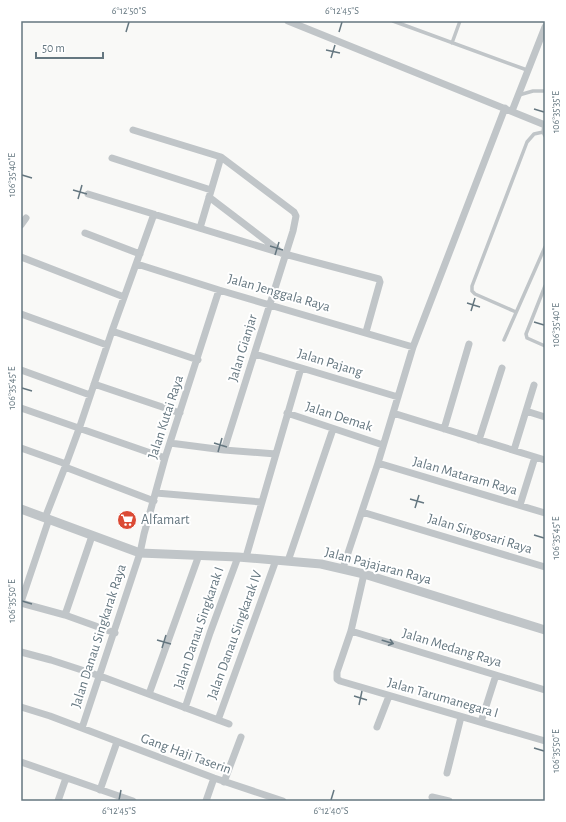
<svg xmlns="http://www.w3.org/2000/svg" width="566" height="822" font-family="'Alegreya Sans',sans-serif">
  <rect width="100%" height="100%" fill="#f9f9f7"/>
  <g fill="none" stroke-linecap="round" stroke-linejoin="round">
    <path stroke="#c0c5c8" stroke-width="3.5" d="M393 21 527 70
      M452 43 460 21
      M519 95 533 91H545
      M544 125 543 132 545 136
      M545 286 526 334 527 338 545 346
      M516 312 475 294 472 291V286L527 142 534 134 543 132
      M504 340 545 247"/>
    <path stroke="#c0c5c8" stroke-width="7" d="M288 21 545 125
      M512 111 545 27
      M133 130 221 157 294 212 296 216 293 231 224 450
      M112 158 211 190
      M88 194 281 253 379 279 380 282 366 332
      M209 197 277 249
      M21 225 26 218
      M200 228 221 157
      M85 233 140 254
      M21 257 124 297
      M137 264 219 290 413 347
      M21 314 107 345
      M112 331 198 360
      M255 354 398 397
      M21 370 90 395
      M94 384 180 413
      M21 408 165 458
      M526 411 545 417
      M287 413 383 445
      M393 413 545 460
      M444 429 469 344
      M479 440 502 368
      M170 443 224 450 276 454
      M21 448 66 464
      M514 450 534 385
      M378 463 545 513
      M65 467 154 501
      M156 493 261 502
      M520 505 535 457
      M362 512 545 567
      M45 518 65 467 79 429 112 331 154 214
      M246 557 301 368
      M288 561 333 429
      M343 568 378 463 413 347 505 108
      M364 574 351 631 337 672V679L340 681 545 741
      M21 602 49 519
      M21 603 65 615 115 633
      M65 615 92 536
      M351 631 545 690
      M21 652 51 660 100 676 229 724
      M149 694 199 555
      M21 707 50 716 214 778 283 801
      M185 708 210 633 238 557
      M218 720 276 560
      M481 722 496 675
      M377 727 389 696
      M82 728 140 553 144 534 165 458 219 290
      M21 762 133 801
      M447 773 461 717
      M224 782 241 737
      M100 790 117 742
      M432 797 449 801
      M58 801 66 778
      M206 801 214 778"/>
    <path stroke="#c0c5c8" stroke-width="9" d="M21 509 140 553 238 557 321 564 364 574 545 630"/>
  </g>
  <defs><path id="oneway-shaft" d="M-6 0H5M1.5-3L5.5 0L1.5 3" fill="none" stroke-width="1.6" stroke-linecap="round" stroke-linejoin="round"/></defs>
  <use stroke="#657780" href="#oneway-shaft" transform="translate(388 642) rotate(17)"/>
  <path fill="none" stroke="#657780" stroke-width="1.5" d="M126 32 129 22M339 32 342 22M326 50 340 53M331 58 335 45M534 109 544 112M22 175 32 178M73 190 87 194M78 199 82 185M270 246 283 250M275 255 279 242M467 303 480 307M471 311 475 298M534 322 544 325M22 388 32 391M214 443 227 447M218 452 222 438M410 499 424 503M415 508 419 495M534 535 544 538M22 601 32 604M157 640 171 644M162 648 166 635M354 696 367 700M359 705 362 691M534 748 544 751M119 800 121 790M331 800 334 790"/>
  <defs>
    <g id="supermarket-disc" transform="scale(1)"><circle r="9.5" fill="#db4a34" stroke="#fff"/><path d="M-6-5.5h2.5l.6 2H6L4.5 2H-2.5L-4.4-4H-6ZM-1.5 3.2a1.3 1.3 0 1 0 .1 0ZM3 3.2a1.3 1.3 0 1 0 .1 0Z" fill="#fff"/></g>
  </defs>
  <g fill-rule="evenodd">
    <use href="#supermarket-disc" x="127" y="520"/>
  </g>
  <g text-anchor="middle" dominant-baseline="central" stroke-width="4" stroke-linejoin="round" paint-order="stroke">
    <g font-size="14" fill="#657780" stroke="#fff">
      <text transform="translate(279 293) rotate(16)">Jalan Jenggala Raya</text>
      <text transform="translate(243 348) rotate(-73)">Jalan Gianjar</text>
      <text transform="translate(330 363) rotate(17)">Jalan Pajang</text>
      <text transform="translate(166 417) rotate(-72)">Jalan Kutai Raya</text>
      <text transform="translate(339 417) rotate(18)">Jalan Demak</text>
      <text transform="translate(465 476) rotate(16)">Jalan Mataram Raya</text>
      <text transform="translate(480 534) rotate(17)">Jalan Singosari Raya</text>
      <text transform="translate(378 566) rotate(15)">Jalan Pajajaran Raya</text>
      <text transform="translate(199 628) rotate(-71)">Jalan Danau Singkarak I</text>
      <text transform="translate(235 635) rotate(-70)">Jalan Danau Singkarak IV</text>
      <text transform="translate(99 636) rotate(-72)">Jalan Danau Singkarak Raya</text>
      <text transform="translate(452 648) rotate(17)">Jalan Medang Raya</text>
      <text transform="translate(443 698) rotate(16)">Jalan Tarumanegara I</text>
      <text transform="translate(186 754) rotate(20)">Gang Haji Taserin</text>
    </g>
    <g font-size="14" fill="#657780" stroke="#fff" text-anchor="start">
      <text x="141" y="520">Alfamart</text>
    </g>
  </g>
  <rect width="566" height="822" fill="none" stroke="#ffffff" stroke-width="44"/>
  <path d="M36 52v6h67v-6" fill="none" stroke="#657780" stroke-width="2"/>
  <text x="42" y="52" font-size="12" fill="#657780" stroke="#ffffff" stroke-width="3" paint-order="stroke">50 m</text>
  <rect x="22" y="22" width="522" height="778" fill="none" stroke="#657780" stroke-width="1.5"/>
  <g font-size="10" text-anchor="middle" fill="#657780">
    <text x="129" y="14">6°12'50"S</text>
    <text x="342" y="14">6°12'45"S</text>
    <text transform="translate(555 112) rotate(-90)" y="4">106°35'35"E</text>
    <text transform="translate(11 175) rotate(-90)" y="4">106°35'40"E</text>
    <text transform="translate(555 325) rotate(-90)" y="4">106°35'40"E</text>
    <text transform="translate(11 388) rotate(-90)" y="4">106°35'45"E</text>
    <text transform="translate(555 538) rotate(-90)" y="4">106°35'45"E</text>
    <text transform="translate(11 601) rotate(-90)" y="4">106°35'50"E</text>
    <text transform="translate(555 751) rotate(-90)" y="4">106°35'50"E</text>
    <text x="119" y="814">6°12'45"S</text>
    <text x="331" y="814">6°12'40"S</text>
  </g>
</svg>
